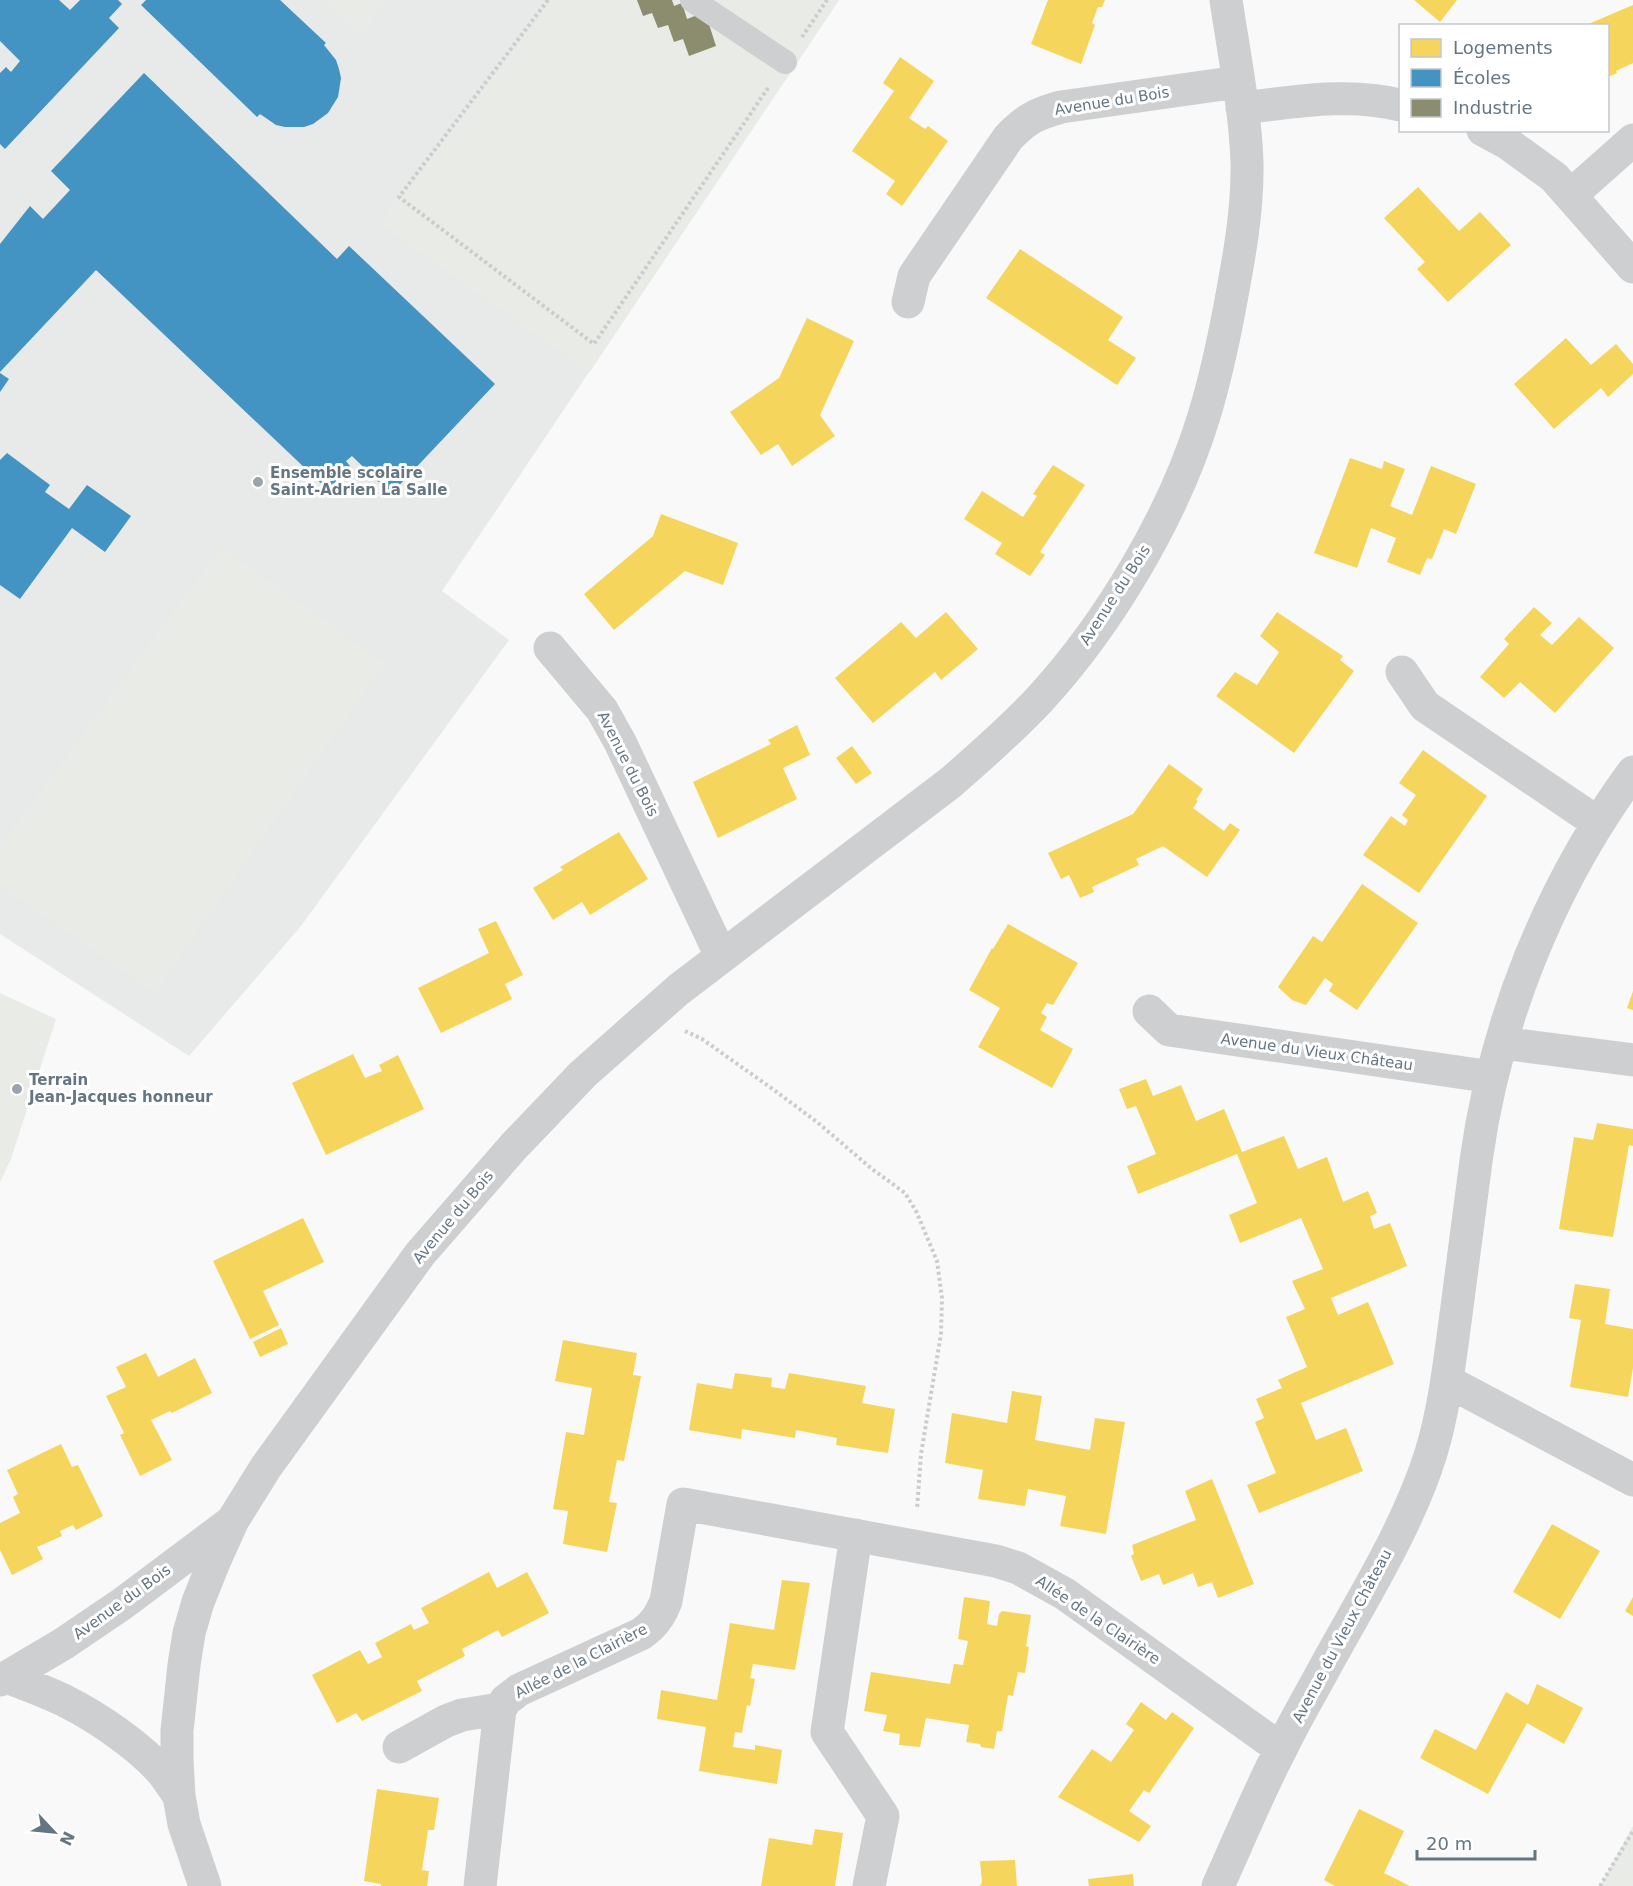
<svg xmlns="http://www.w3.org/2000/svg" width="1633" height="1886" font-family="'DejaVu Sans',sans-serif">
  <rect width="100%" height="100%" fill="#f9f9f9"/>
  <path fill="#e8e9e9" d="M0 0H839L442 591 509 640 301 926 189 1056 0 934Z"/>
  <path fill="#e8ebe6" d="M324 0H388L362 34Z
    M552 0H839L589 373 379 223Z
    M221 547 385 663 155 993 0 886V846Z
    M0 993 56 1019 11 1159 0 1182Z
    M1633 1826V1886H1600Z"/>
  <path fill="#f6d55c" d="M1048 0H1105L1102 7H1098L1092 23 1095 25 1081 64 1031 44Z
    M1414 0H1457L1440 22Z
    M1633 5V63L1616 71 1617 73 1608 77V26L1586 25Z
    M900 57 934 81 909 118 925 129 928 126 948 141 902 206 886 194 895 181 852 151 894 91 883 83Z
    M1418 187 1459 231 1480 212 1511 245 1448 302 1417 269 1425 262 1384 218Z
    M1020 249 1123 317 1108 340 1136 358 1117 385 986 298Z
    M807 318 854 341 820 415 835 436 792 466 778 444 761 455 730 412 779 378Z
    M1566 338 1591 365 1616 344 1633 364V374L1608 397 1601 388 1554 429 1514 384Z
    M1350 458 1382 469 1384 461 1405 469 1390 506 1412 515 1431 466 1476 484 1456 534 1444 529 1432 559 1427 558 1420 575 1387 562 1396 538 1371 528 1357 568 1314 553Z
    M1053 465 1085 485 1040 552 1045 555 1030 576 995 554 1002 543 964 519 982 491 1023 517 1037 496 1033 494Z
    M661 514 738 543 723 585 685 571 614 630 584 594 653 536Z
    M1534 607 1552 623 1540 635 1552 645 1579 617 1614 648 1555 713 1520 682 1504 698 1480 677 1509 644 1504 639Z
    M946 612 978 649 941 680 935 672 873 723 835 678 901 622 916 638Z
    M1277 612 1343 656 1340 660 1354 671 1294 753 1216 696 1235 672 1257 685 1279 652 1260 636Z
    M797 725 810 755 783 768 797 799 718 838 693 782 771 744 768 740Z
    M852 746 872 773 856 784 836 758Z
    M1423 750 1487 796 1419 893 1363 855 1391 816 1405 826 1408 820 1402 815 1416 795 1399 783Z
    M1169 764 1203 789 1196 800 1198 801 1193 808 1224 831 1230 823 1240 830 1207 877 1163 846 1136 859 1139 865 1092 887 1094 892 1080 898 1069 875 1061 879 1048 853 1133 814Z
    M619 832 648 879 590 915 582 902 553 920 533 888 563 870 560 867Z
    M1362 884 1418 923 1357 1010 1329 991 1333 984 1325 978 1306 1005 1292 1000 1278 987 1313 936 1322 942Z
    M496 921 523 975 505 984 512 999 441 1033 418 988 489 953 478 929Z
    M1008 924 1078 963 1053 1005 1047 1003 1041 1013 1047 1017 1040 1030 1073 1049 1052 1088 978 1047 1000 1008 969 990 992 948 993 949Z
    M1633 991V1010L1627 1008Z
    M353 1054 365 1078 382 1071 379 1065 398 1055 424 1109 326 1155 292 1083Z
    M1146 1079 1153 1096 1181 1085 1196 1121 1224 1109 1242 1152 1284 1136 1298 1169 1327 1157 1343 1202 1368 1191 1377 1213 1370 1216 1374 1229 1390 1223 1407 1266 1331 1298 1338 1315 1368 1302 1394 1364 1301 1403 1316 1440 1346 1428 1363 1471 1259 1513 1247 1485 1276 1473 1255 1422 1264 1418 1256 1399 1282 1388 1278 1380 1307 1367 1286 1317 1305 1309 1292 1281 1323 1269 1301 1218 1240 1243 1229 1215 1257 1203 1237 1154 1138 1194 1127 1166 1156 1154 1136 1106 1127 1109 1119 1089Z
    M1597 1123 1633 1129V1146L1629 1145 1613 1237 1559 1229 1574 1137 1593 1140Z
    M303 1218 324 1262 263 1291 279 1325 250 1339 213 1261Z
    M1575 1284 1610 1289 1605 1324 1633 1329V1368L1628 1397 1570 1387 1581 1320 1569 1318Z
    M281 1328 288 1344 260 1357 253 1342Z
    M563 1340 637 1353 633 1375 641 1376 624 1461 617 1460 613 1480 609 1502 617 1503 607 1552 563 1544 568 1511 553 1509 566 1432 584 1435 592 1388 555 1381Z
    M146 1353 158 1377 195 1358 212 1393 172 1413 170 1411 151 1420 172 1460 140 1476 120 1435 124 1433 106 1396 126 1387 116 1367Z
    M735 1373 772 1378 771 1387 785 1389 789 1373 866 1386 862 1403 895 1409 888 1453 836 1445 837 1438 796 1430 795 1438 742 1429 741 1439 689 1430 697 1383 732 1389Z
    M1012 1391 1042 1396 1035 1440 1090 1450 1095 1418 1125 1422 1106 1534 1060 1526 1066 1496 1028 1489 1025 1506 978 1499 983 1470 945 1463 952 1413 1007 1423Z
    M61 1444 72 1467 78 1465 103 1516 76 1530 73 1525 60 1531 62 1536 37 1547 43 1559 12 1575 0 1550V1523L20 1513 13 1497 18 1494 7 1470Z
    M1212 1479 1254 1584 1218 1598 1212 1582 1198 1587 1193 1573 1163 1585 1159 1574 1141 1581 1131 1556 1134 1554 1132 1545 1196 1520 1185 1491Z
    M1552 1524 1600 1551 1560 1619 1513 1592Z
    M489 1572 497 1588 527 1572 549 1613 502 1637 498 1630 462 1649 465 1656 417 1681 422 1691 362 1721 356 1713 337 1723 312 1675 360 1650 368 1664 382 1657 375 1643 411 1624 414 1630 429 1623 421 1608Z
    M782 1580 810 1583 795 1670 753 1664 750 1678 755 1679 750 1706 747 1705 742 1733 735 1732 733 1747 755 1750V1745L782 1750 777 1784 699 1771 706 1727 657 1719 661 1690 717 1700 730 1623 774 1630Z
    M964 1597 990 1601 987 1624 997 1626 999 1614 1002 1611 1031 1615 1026 1646 1029 1647 1025 1673 1018 1672 1013 1696 1008 1695 1002 1731H997L994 1749 981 1747 980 1744 966 1742 969 1725 926 1718 920 1747 899 1745 900 1734 883 1731 887 1715 864 1711 871 1672 950 1684 954 1664 963 1665 968 1641 958 1639Z
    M1633 1597V1616L1625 1611Z
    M1537 1684 1583 1708 1564 1744 1527 1723 1488 1794 1420 1758 1435 1729 1476 1750 1506 1692 1528 1705Z
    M1141 1702 1166 1720 1172 1712 1194 1728 1149 1793 1144 1790 1129 1811 1151 1826 1139 1842 1058 1797 1092 1749 1111 1762 1134 1730 1126 1724Z
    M377 1789 439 1798 434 1830H428L422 1870 429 1871 427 1886H381V1884L364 1881Z
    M1359 1809 1404 1831 1384 1873 1410 1886H1335L1324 1880Z
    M815 1829 843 1833 835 1886H761L769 1838 812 1845Z
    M1015 1860 1017 1886H980L982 1882 980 1861Z
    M1133 1874 1134 1886H1089L1088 1879Z"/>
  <path fill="#4393c3" d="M0 0H59L70 10 80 0H118L122 4 109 18 119 28 5 149 0 144V73L6 67 11 72 20 61 0 41Z
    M146 0H280L326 43 324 45 336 60 339 69 341 78 338 97 328 113 313 124 304 127H285L276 125 260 114 257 117 141 5Z
    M144 73 337 259 349 246 495 384 391 494 352 456 346 461 350 466 328 490 96 270 0 372V244L30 206 43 219 70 190 51 171Z
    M0 373 9 379 0 392Z
    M7 453 50 485 45 492 69 509 87 485 131 516 105 552 72 528 20 599 0 585V460Z"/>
  <path fill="#8c8c6e" d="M637 0H672L674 6 682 3 687 19 705 12 716 46 689 56 683 39 674 42 668 25 658 28 652 13 643 16Z"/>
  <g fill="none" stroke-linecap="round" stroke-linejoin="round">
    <path stroke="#cbcccd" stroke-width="4" stroke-dasharray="3 3" stroke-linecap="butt" d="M548 0 399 197 594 344 768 88
      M802 37 827 0
      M685 1031 702 1039 774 1090 817 1122 872 1169 905 1193 916 1211 937 1261 942 1298 941 1334 921 1454 917 1509
      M1600 1886 1633 1831"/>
    <path stroke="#cecfd0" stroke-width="24" d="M692 0 785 62"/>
    <path stroke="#cecfd0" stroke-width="33" d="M1242 108C1295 102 1348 92 1400 105
      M1483 130 1507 143 1554 177 1633 267
      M1571 195 1633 140
      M908 302 914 276 1008 138C1026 119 1036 114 1061 107L1238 82
      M550 648 602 710 620 742 721 956
      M1402 672 1425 706 1598 823
      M1149 1011 1169 1030 1492 1077
      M1501 1043 1633 1060
      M1447 1381 1633 1480
      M856 1535 827 1732 883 1816 869 1886
      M7 1677 63 1644 122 1604 230 1523
      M0 1680 7 1677C27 1685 48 1692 67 1702 97 1717 141 1747 163 1773 169 1781 174 1789 179 1796
      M399 1747 446 1721 462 1715 500 1709
      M205 1886 184 1824 179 1796 177 1760V1731L184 1665 189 1633 198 1602 214 1562 233 1520 266 1467 420 1254 514 1146 583 1074 678 990 950 783C980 757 1011 730 1039 700 1109 624 1174 515 1204 416 1215 380 1223 343 1230 306 1239 258 1248 210 1247 162 1245 108 1234 54 1226 0
      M480 1886 500 1709 506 1700 519 1690 641 1634C654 1625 660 1616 666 1601L683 1504 996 1561 1018 1568 1065 1594 1281 1749
      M1218 1886C1239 1840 1258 1793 1281 1749 1296 1718 1314 1688 1330 1658 1366 1593 1409 1524 1431 1453 1444 1410 1449 1366 1455 1322 1462 1268 1469 1214 1476 1161 1495 1022 1550 885 1633 772"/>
  </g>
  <g fill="#99a4ac" stroke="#fff" stroke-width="2">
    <circle cx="258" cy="482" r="6"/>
    <circle cx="17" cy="1089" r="6"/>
  </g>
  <g text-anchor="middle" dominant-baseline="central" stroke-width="6" stroke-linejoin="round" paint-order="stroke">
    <g font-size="15" fill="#657683" stroke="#fff">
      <text transform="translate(1112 101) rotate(-9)">Avenue du Bois</text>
      <text transform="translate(1115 595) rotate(-57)">Avenue du Bois</text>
      <text transform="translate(628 764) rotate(63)">Avenue du Bois</text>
      <text transform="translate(1317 1052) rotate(8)">Avenue du Vieux Château</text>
      <text transform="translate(453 1217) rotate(-50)">Avenue du Bois</text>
      <text transform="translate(122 1602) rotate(-36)">Avenue du Bois</text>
      <text transform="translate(1098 1620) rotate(34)">Allée de la Clairière</text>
      <text transform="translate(1342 1636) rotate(-62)">Avenue du Vieux Château</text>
      <text transform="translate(581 1661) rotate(-27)">Allée de la Clairière</text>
    </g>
    <g font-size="15" font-weight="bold" fill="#657683" stroke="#fff" text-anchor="start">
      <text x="270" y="473">Ensemble scolaire<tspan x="270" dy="17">Saint-Adrien La Salle</tspan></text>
      <text x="29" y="1080">Terrain<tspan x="29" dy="17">Jean-Jacques honneur</tspan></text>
    </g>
  </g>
  <rect x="1399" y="24" width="210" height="108" fill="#ffffff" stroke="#c1c8cd" stroke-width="1.5"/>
  <rect x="1411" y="39" width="30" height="18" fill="#f6d55c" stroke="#c1c8cd" stroke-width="1.5"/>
  <text x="1453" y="54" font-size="18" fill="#657683">Logements</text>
  <rect x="1411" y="69" width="30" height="18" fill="#4393c3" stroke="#c1c8cd" stroke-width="1.5"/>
  <text x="1453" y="84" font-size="18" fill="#657683">Écoles</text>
  <rect x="1411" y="99" width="30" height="18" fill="#8c8c6e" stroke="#c1c8cd" stroke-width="1.5"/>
  <text x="1453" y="114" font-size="18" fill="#657683">Industrie</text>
  <g transform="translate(54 1832) rotate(116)" stroke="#ffffff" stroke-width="4.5" paint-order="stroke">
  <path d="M0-4.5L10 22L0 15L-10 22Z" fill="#657683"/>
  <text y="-9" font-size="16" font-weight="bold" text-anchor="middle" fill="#657683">N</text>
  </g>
  <path d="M1417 1850v9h118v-9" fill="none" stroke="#657683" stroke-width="3"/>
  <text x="1426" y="1850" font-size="18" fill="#657683" stroke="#ffffff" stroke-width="4.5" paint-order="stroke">20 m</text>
</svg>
